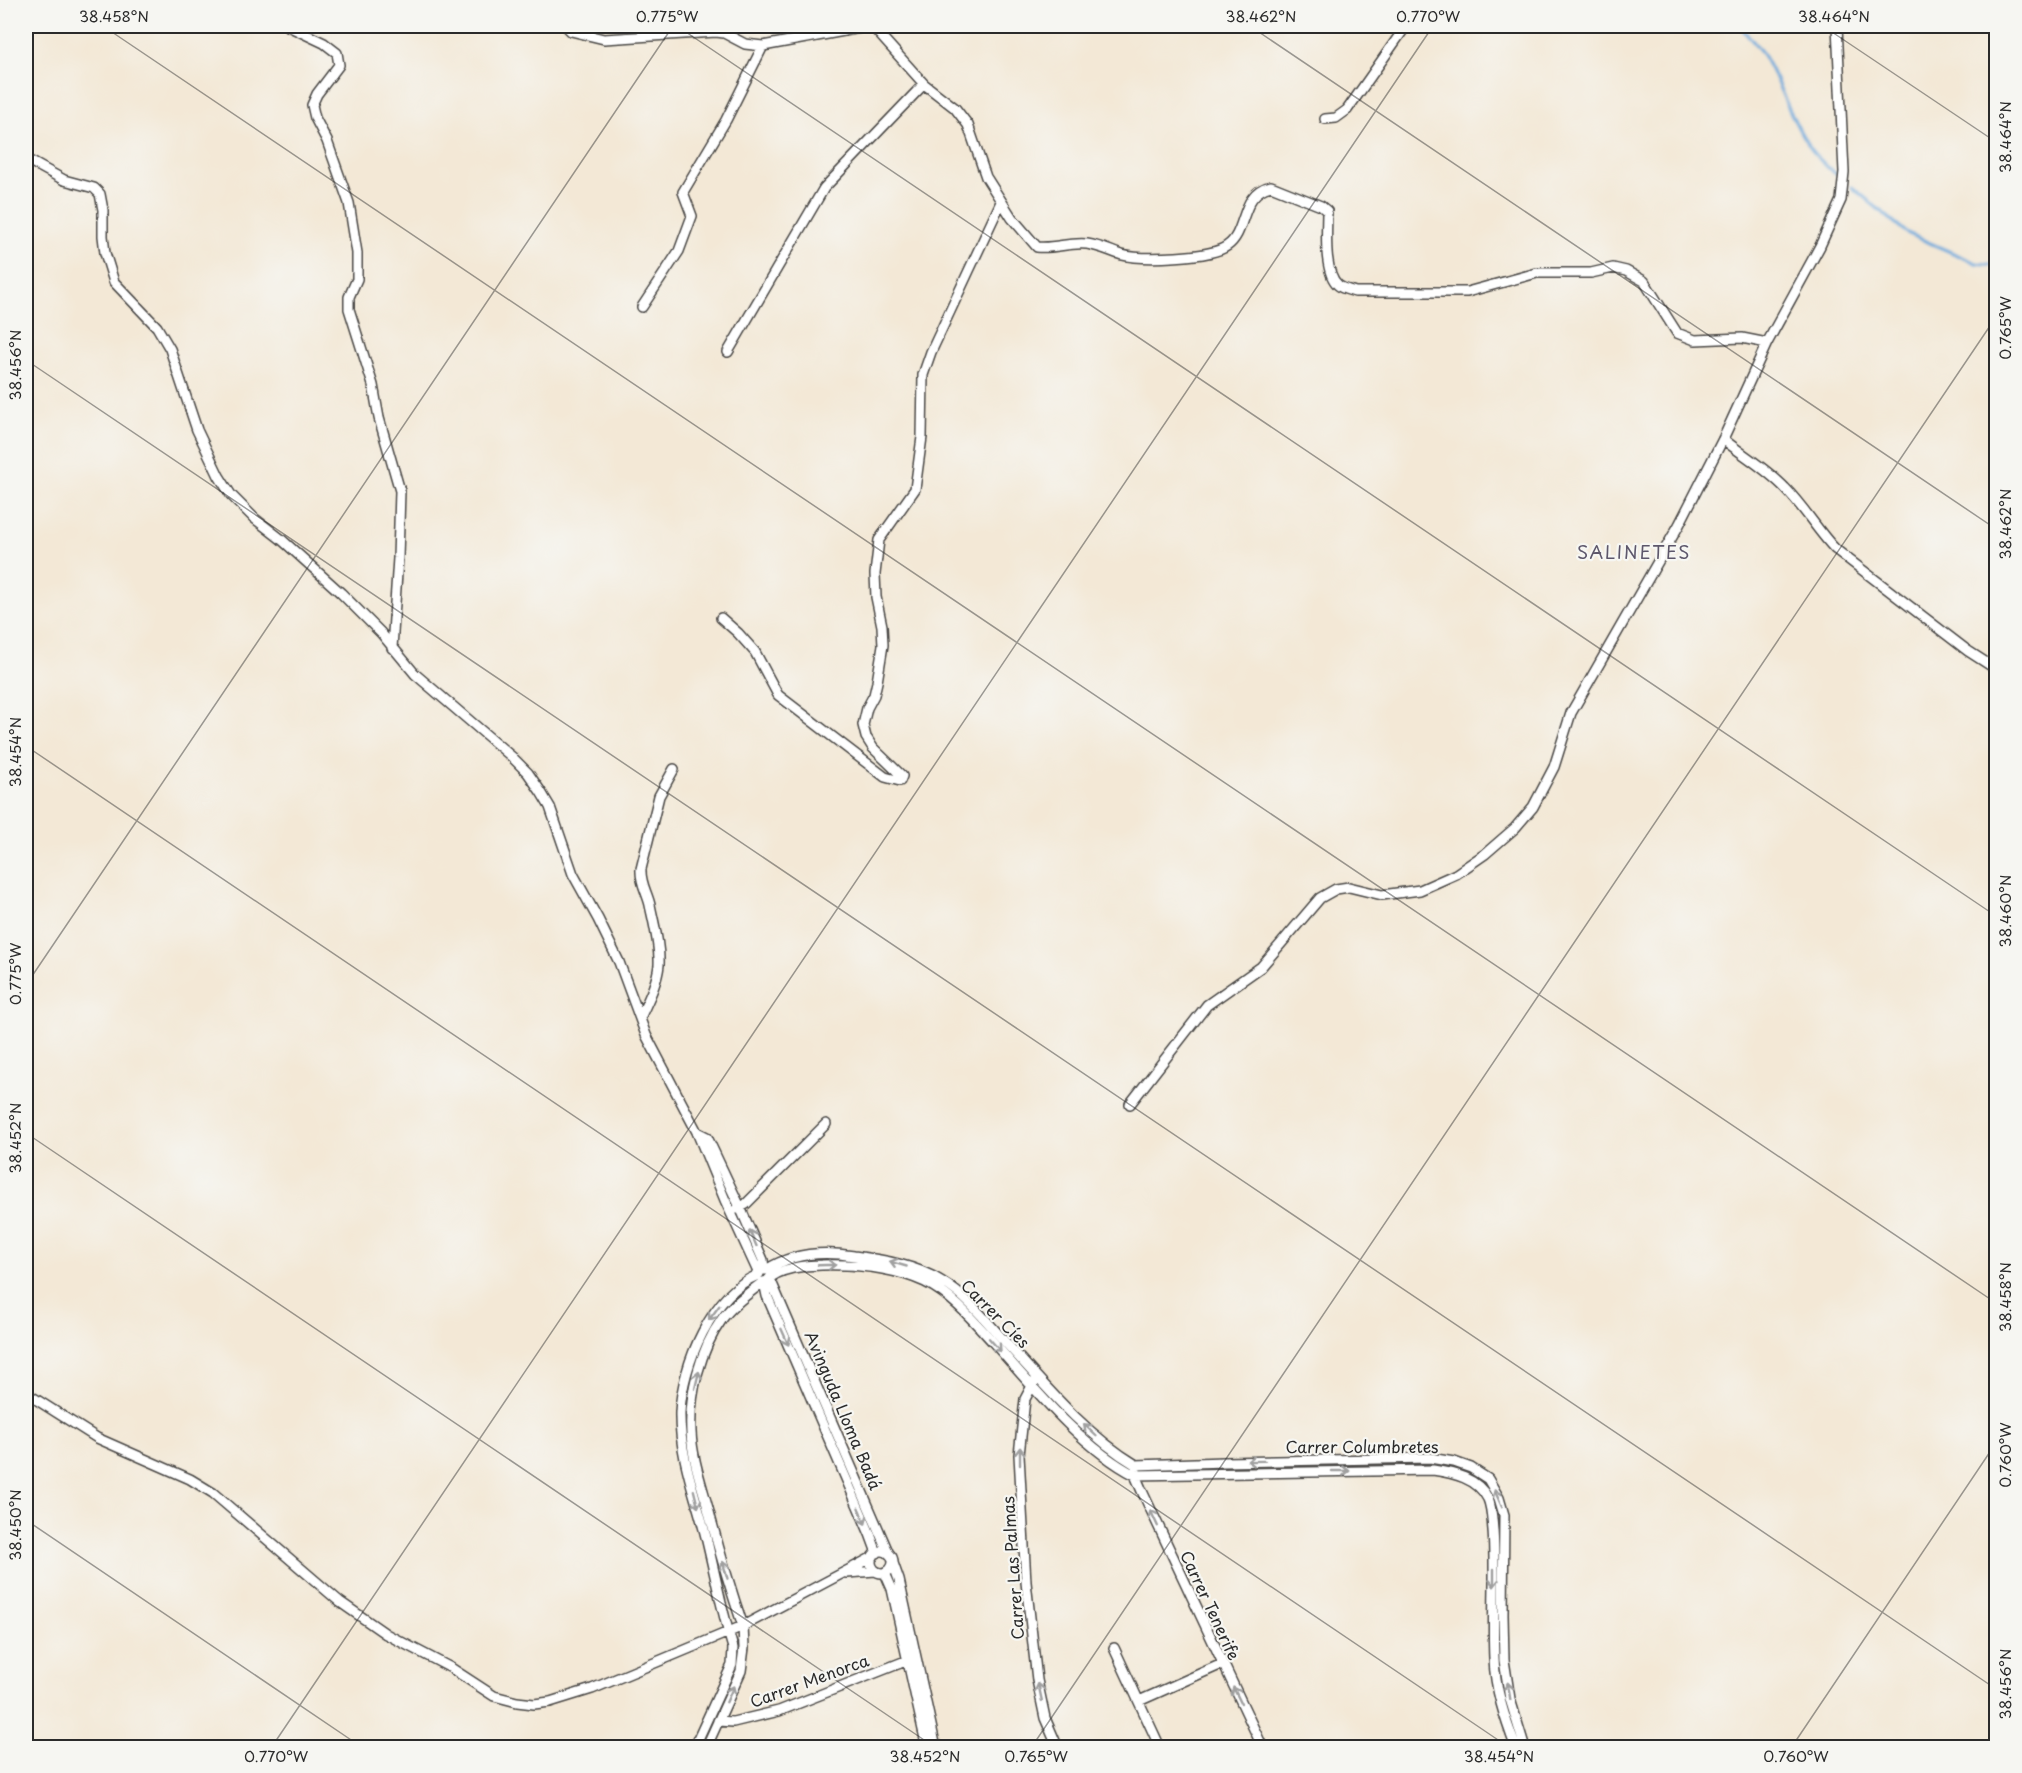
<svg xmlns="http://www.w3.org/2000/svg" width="2022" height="1773" font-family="'Playpen Sans',sans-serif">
  <rect width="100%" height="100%" fill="#f6f6f2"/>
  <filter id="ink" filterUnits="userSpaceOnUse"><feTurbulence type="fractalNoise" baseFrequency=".0167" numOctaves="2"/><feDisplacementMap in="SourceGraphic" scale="12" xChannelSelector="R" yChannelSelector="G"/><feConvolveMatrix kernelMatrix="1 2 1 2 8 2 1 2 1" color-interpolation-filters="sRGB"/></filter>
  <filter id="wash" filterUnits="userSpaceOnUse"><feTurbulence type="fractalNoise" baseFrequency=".008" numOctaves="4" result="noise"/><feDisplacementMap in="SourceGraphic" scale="24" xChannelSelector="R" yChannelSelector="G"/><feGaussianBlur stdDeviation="1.35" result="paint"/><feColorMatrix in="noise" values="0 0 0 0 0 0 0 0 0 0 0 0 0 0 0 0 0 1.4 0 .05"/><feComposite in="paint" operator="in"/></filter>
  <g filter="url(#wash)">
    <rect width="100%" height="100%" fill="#f3e8d6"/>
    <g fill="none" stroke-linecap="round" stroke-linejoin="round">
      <path stroke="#69a7db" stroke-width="3" d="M1739 26C1747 35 1757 44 1763 55 1787 95 1796 145 1836 174
        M1852 187 1907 233 1976 263 1996 265"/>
    </g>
  </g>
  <g filter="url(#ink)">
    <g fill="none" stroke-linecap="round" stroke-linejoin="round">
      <g stroke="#494745" stroke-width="12">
        <path id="street" d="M288 26 324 43 337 53 339 65 317 94 312 105 315 118 327 141 349 203 357 253V279L349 297V309L373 385 379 418 400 491 398 558 392 648
          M566 26 571 31 604 39 716 32 724 33 745 44 763 46 871 26
          M872 26 924 84 955 108 968 125 986 177 1012 218 1037 247C1054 249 1070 242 1087 244 1100 246 1110 251 1122 255 1142 260 1211 258 1227 246 1248 232 1239 193 1271 186L1321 206 1327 211C1327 230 1323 272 1338 285 1342 289 1350 290 1355 292H1467L1537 273H1591L1613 268 1626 271 1644 281 1677 333 1695 340 1742 338 1767 343
          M1325 119 1336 118 1347 110 1406 26
          M26 159 64 180 94 188 100 194 103 210V236L105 253 114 282 157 327 170 349 197 430 219 476 231 495 254 518 281 539 341 593 381 633 415 674 512 757 528 773 541 792 550 807 573 874 598 919 619 962 646 1035 697 1132 725 1200 759 1274
          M642 307 679 251 692 216 683 192 726 120 763 46
          M728 352 824 188 924 84
          M1723 439C1744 456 1767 469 1785 488 1804 507 1817 530 1835 549L1968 651 1996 669
          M721 618 738 633 755 652 778 695 885 777 900 781 902 776 873 748 866 737 863 725 867 708 874 695 877 682 883 645 882 626 876 597 875 574 879 540 915 489 922 437 923 375 931 352 1001 202
          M640 1018C647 1002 657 984 659 965 660 946 654 924 650 905 647 892 640 883 641 869L659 796 674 769
          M1130 1104 1207 1005 1261 967 1320 898 1336 889 1349 887 1382 895 1420 890 1456 874 1485 854 1515 828 1533 807 1554 767 1571 713 1679 525 1723 439 1767 343 1820 246 1841 200 1844 172 1837 26
          M697 1132 707 1137 740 1207 763 1260 764 1270
          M737 1209 746 1204 826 1124
          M766 1270C792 1253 824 1251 854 1256 884 1260 915 1265 941 1281 968 1297 987 1322 1007 1344 1046 1387 1086 1435 1136 1465
          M770 1279 889 1554
          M764 1282 767 1296 870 1534 877 1553
          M1034 1382 1025 1399 1019 1455 1026 1582 1037 1680 1045 1718 1058 1748
          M26 1393 97 1438 190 1479 213 1493 340 1602 386 1634 451 1668 494 1696 517 1702 534 1704 550 1702 592 1689 743 1626 873 1557
          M1136 1465 1224 1462 1430 1458 1454 1462 1471 1468 1488 1479 1499 1498 1504 1515 1503 1615 1504 1660 1510 1699 1525 1748
          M1136 1469 1135 1475 1142 1491 1263 1748
          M871 1562a11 11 0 1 1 22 0a11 11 0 1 1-22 0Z
          M893 1563 899 1580 936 1748
          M847 1573 876 1571
          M885 1573 892 1589 927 1748
          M1114 1648 1159 1745
          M1139 1701 1222 1664
          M718 1721 733 1722 779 1711 908 1660
          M694 1748 732 1665 733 1648C722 1612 715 1574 706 1537 696 1497 679 1454 680 1412 682 1365 712 1293 758 1275
          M706 1748 741 1671 744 1648 743 1626C730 1588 719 1550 709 1512 702 1486 692 1458 691 1432 689 1394 700 1350 722 1319 733 1304 749 1293 763 1282L767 1281C777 1268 807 1265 822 1265 856 1264 894 1268 925 1282 952 1295 973 1320 993 1342 1033 1387 1082 1448 1135 1475L1433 1470C1453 1473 1478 1478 1488 1499 1492 1508 1492 1521 1493 1530 1496 1573 1492 1616 1494 1659 1495 1689 1505 1719 1516 1748"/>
      </g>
      <use href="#street" stroke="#fff" stroke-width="9"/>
    </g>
    <defs><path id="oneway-shaft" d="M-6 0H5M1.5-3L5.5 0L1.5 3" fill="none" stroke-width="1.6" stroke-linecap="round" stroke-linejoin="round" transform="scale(1.5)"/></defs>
    <g stroke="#a0a0a0">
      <use href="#oneway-shaft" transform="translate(753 1238) rotate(-113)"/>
      <use href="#oneway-shaft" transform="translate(898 1264) rotate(-164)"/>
      <use href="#oneway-shaft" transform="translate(827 1265) rotate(-2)"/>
      <use href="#oneway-shaft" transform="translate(714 1313) rotate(126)"/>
      <use href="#oneway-shaft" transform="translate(785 1337) rotate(66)"/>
      <use href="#oneway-shaft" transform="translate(995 1345) rotate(48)"/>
      <use href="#oneway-shaft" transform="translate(697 1380) rotate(-77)"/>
      <use href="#oneway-shaft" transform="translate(1090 1430) rotate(-136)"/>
      <use href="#oneway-shaft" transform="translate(1020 1456) rotate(-90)"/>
      <use href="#oneway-shaft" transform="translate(1256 1461) rotate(179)"/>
      <use href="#oneway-shaft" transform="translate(1341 1471)"/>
      <use href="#oneway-shaft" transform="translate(1498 1498) rotate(-114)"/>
      <use href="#oneway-shaft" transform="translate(696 1499) rotate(76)"/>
      <use href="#oneway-shaft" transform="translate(862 1516) rotate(67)"/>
      <use href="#oneway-shaft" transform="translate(1154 1518) rotate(-115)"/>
      <use href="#oneway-shaft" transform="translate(725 1570) rotate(-106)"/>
      <use href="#oneway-shaft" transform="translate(1494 1578) rotate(90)"/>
      <use href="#oneway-shaft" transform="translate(1509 1691) rotate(-99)"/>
      <use href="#oneway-shaft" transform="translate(1040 1692) rotate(-102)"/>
      <use href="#oneway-shaft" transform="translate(730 1694) rotate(-66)"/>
      <use href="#oneway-shaft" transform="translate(1237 1695) rotate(-116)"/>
    </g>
  </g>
  <path fill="none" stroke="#2b2b2b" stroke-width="1.5" stroke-opacity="0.45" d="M103 26 1996 1303M677 26 1996 916M1250 26 1996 529M1823 26 1996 142M26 360 1996 1689M26 746 1510 1748M26 985 673 26M26 1133 936 1748M26 1520 363 1748M271 1748 1433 26M1031 1748 1996 317M1791 1748 1996 1443"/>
  <g text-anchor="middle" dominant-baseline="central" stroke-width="4.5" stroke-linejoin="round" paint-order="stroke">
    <g font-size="16" fill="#2b2b2b" stroke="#f6f6f2">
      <text transform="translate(996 1313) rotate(45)">Carrer Cíes</text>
      <text transform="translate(844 1410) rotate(67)">Avinguda Lloma Badá</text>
      <text x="1362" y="1446">Carrer Columbretes</text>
      <text transform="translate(1012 1568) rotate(-94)">Carrer Las Palmas</text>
      <text transform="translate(1211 1605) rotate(65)">Carrer Tenerife</text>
      <text transform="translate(809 1680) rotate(-20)">Carrer Menorca</text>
    </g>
    <g font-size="18" letter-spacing="1.5" fill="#5d576b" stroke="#f6f6f2">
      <text x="1634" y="551">SALINETES</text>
    </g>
  </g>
  <rect width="2022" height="1773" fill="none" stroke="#f6f6f2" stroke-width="66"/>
  <rect x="33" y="33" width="1956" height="1707" fill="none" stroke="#2b2b2b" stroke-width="2"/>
  <g font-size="15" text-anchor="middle" fill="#2b2b2b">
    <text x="114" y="22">38.458°N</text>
    <text x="667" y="22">0.775°W</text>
    <text x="1261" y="22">38.462°N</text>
    <text x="1428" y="22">0.770°W</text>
    <text x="1834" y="22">38.464°N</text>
    <text transform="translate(2006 137) rotate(-90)" y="5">38.464°N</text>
    <text transform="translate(2006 328) rotate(-90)" y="5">0.765°W</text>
    <text transform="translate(16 365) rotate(-90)" y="5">38.456°N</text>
    <text transform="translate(2006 524) rotate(-90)" y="5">38.462°N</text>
    <text transform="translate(16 752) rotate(-90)" y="5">38.454°N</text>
    <text transform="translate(2006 911) rotate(-90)" y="5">38.460°N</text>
    <text transform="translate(16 974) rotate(-90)" y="5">0.775°W</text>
    <text transform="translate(16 1138) rotate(-90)" y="5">38.452°N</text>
    <text transform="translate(2006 1297) rotate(-90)" y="5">38.458°N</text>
    <text transform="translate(2006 1455) rotate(-90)" y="5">0.760°W</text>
    <text transform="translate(16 1525) rotate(-90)" y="5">38.450°N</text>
    <text transform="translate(2006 1684) rotate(-90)" y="5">38.456°N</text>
    <text x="276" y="1762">0.770°W</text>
    <text x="925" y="1762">38.452°N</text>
    <text x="1036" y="1762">0.765°W</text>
    <text x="1499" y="1762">38.454°N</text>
    <text x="1796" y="1762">0.760°W</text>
  </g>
</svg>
